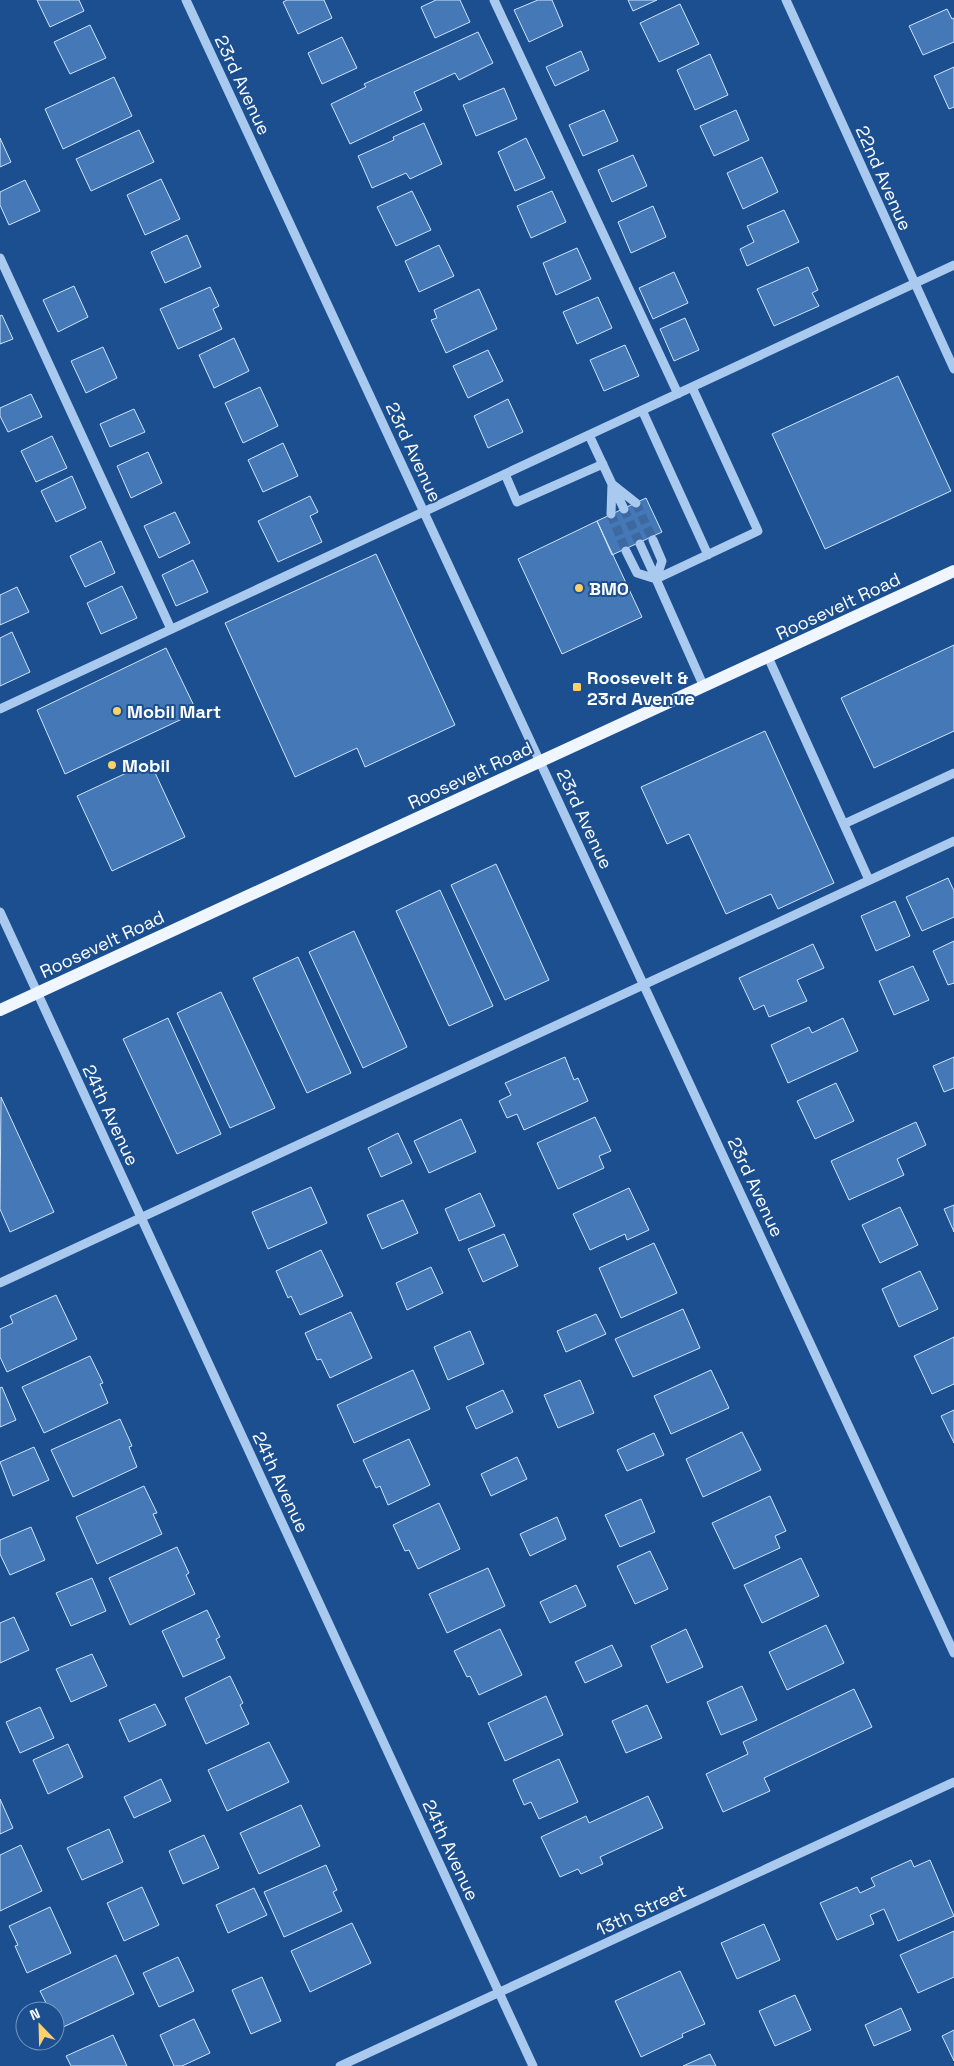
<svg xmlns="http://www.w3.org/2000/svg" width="954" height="2066" font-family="'Space Grotesk',sans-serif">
  <rect width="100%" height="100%" fill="#1b4f8f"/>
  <path fill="#4478b7" stroke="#cfe3fa" d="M37 0H79L84 11 50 27Z
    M287 0H324L332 18 298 34 283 2Z
    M436 0H460L470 22 435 38 421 7Z
    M538 0H552L563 26 529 42 514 10Z
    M628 0H657L633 11Z
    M680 4 699 44 659 62 640 23Z
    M947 9 952 19 954 18V42L923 55 909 26Z
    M90 25 106 58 70 74 54 42Z
    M478 32 493 63 459 80 455 73 414 92 422 110 350 144 331 104 366 87 364 84Z
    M342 37 357 68 322 84 308 53Z
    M581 51 589 70 555 86 546 67Z
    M710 54 728 95 695 110 677 70Z
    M954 67V107L949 109 934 76Z
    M114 77 132 116 63 149 45 109Z
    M504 88 517 119 476 136 463 105Z
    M604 110 618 141 583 156 569 125Z
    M736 110 749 140 714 156 700 126Z
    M424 123 442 164 410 179 406 173 372 188 358 156 394 140 393 137Z
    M139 130 154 162 91 191 76 159Z
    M0 138 11 162 0 167Z
    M526 138 545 178 515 191 498 152Z
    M633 155 647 186 612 202 598 170Z
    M762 157 778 192 743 209 727 173Z
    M161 179 180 219 145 235 127 195Z
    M25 180 40 211 9 225 0 205V192Z
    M412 191 431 230 396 246 377 207Z
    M552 191 566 222 531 238 517 206Z
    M653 206 666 237 631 253 618 222Z
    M784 210 799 242 747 266 740 249 754 242 747 226Z
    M187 235 201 267 165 283 151 252Z
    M439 245 454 276 419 292 405 261Z
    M577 248 591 279 556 295 543 263Z
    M808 267 818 290 812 293 819 306 774 326 757 289Z
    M674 272 688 303 653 319 639 288Z
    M74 286 88 317 58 332 43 300Z
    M210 287 219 306 213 309 222 329 178 349 160 309Z
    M479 289 497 329 446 353 431 320 437 318 434 310Z
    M598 297 612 328 577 344 563 312Z
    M2 315 13 339 0 344V316Z
    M685 318 699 350 674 361 660 329Z
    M234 338 249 371 214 388 199 355Z
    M625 345 639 376 604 391 590 360Z
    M103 347 117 378 86 393 71 361Z
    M488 350 503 381 468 398 453 366Z
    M898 376 951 491 825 549 772 434Z
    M260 387 278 426 243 443 225 403Z
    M31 394 42 417 8 432 0 416V408Z
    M508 399 523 432 488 448 474 416Z
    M134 409 145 432 110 447 100 424Z
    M52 436 67 468 36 482 21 451Z
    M283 443 298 476 263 492 248 460Z
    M148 452 162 483 131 498 117 466Z
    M72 476 86 508 56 522 41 491Z
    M310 496 318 512 310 516 322 542 278 562 258 521Z
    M646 498 662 532 612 555 597 521Z
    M175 512 190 543 159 558 144 526Z
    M597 521 642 617 562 654 518 559Z
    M101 541 115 573 85 587 70 556Z
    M376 554 455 725 365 767 357 748 295 777 225 623Z
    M193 560 208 592 176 606 162 575Z
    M122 586 137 618 101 634 87 603Z
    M17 587 29 612 0 625V595Z
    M12 632 30 672 0 686V638Z
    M954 645V731L874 768 841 698Z
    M166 648 197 712 65 774 37 710Z
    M765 731 834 883 778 909 771 894 726 914 689 834 667 844 641 787Z
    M150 762 185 837 112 871 77 796Z
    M496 864 549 980 505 1000 451 885Z
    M948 878 954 891V917L922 931 906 897Z
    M440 890 493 1006 449 1026 396 911Z
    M895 901 910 936 876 951 861 916Z
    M354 931 407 1047 363 1068 309 952Z
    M954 941V983L948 985 933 951Z
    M813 944 824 968 797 980 807 1001 769 1017 764 1005 754 1010 739 978Z
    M298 957 351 1073 307 1093 253 978Z
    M913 966 929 1000 894 1015 879 981Z
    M221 992 275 1108 230 1128 177 1013Z
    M168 1018 221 1134 177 1154 123 1039Z
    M843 1018 858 1051 788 1083 771 1045 809 1027 812 1033Z
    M565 1057 574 1080 578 1078 588 1101 524 1130 517 1114 507 1118 499 1101 511 1095 505 1083Z
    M954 1057V1088L944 1092 933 1066Z
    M836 1083 854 1121 815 1139 797 1101Z
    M1 1097 54 1212 10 1232 0 1209Z
    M595 1117 611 1151 599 1156 604 1168 558 1189 537 1143Z
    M461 1119 476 1152 429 1173 414 1141Z
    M916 1122 926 1145 897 1159 904 1175 849 1200 831 1161Z
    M398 1133 412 1163 381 1177 368 1148Z
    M311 1187 327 1223 268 1249 252 1212Z
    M629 1188 649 1230 627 1240 625 1234 590 1250 573 1214Z
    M480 1193 495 1226 459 1241 445 1209Z
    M403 1200 418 1233 382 1249 367 1215Z
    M954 1205V1232L944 1209Z
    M900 1207 918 1245 880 1263 862 1225Z
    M504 1234 518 1266 483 1282 468 1249Z
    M654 1243 677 1293 621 1318 599 1268Z
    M321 1250 343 1296 300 1315 291 1296 288 1298 276 1271Z
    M431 1267 443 1293 407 1310 396 1283Z
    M920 1271 938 1309 899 1327 882 1289Z
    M56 1295 77 1339 7 1372 0 1357V1329L13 1323 10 1316Z
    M683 1309 700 1348 633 1377 615 1339Z
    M351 1312 372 1358 330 1378 321 1359 317 1360 305 1333Z
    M596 1314 606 1334 566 1352 557 1331Z
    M470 1331 484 1364 448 1380 434 1347Z
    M954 1337V1384L932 1394 914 1356Z
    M90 1356 103 1383 100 1384 108 1403 44 1433 22 1387Z
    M413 1370 430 1409 354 1443 337 1405Z
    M711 1370 729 1408 671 1434 654 1396Z
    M580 1380 594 1413 558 1428 544 1395Z
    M2 1387 16 1420 0 1427V1388Z
    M503 1390 513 1412 476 1429 466 1407Z
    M954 1410V1443L941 1416Z
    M120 1419 132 1446 129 1447 137 1467 73 1497 51 1450Z
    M742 1432 761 1470 703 1497 686 1459Z
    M654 1433 664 1455 627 1471 617 1450Z
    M409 1439 430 1485 388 1505 380 1486 376 1488 363 1460Z
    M34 1447 49 1480 13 1496 0 1462Z
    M517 1457 527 1479 491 1496 481 1474Z
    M144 1486 157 1513 153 1514 162 1534 97 1564 76 1517Z
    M770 1496 786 1531 775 1536 780 1548 734 1569 712 1523Z
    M641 1499 655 1532 620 1547 605 1515Z
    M439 1503 460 1549 418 1569 409 1550 405 1551 393 1525Z
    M557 1517 566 1539 530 1556 520 1534Z
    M31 1527 45 1560 10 1575 0 1554V1540Z
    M177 1547 189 1573 186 1575 195 1594 130 1625 109 1578Z
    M650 1551 668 1589 635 1604 617 1566Z
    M801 1558 819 1596 762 1623 744 1585Z
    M488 1568 505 1606 447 1633 429 1594Z
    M92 1578 106 1611 71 1626 56 1593Z
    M576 1585 586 1606 550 1623 540 1602Z
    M207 1610 220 1637 216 1639 225 1658 183 1677 162 1631Z
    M14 1617 29 1650 0 1663V1623Z
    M826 1625 844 1663 787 1690 769 1652Z
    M500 1629 522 1675 479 1695 470 1676 467 1677 454 1651Z
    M686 1629 703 1667 667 1683 651 1646Z
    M612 1645 622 1666 585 1683 575 1662Z
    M92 1654 107 1686 71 1702 56 1669Z
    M230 1676 243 1703 240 1705 249 1724 206 1744 185 1698Z
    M742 1686 757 1720 721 1735 707 1702Z
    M854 1689 872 1727 764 1778 770 1791 723 1812 706 1774 748 1754 743 1742Z
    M546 1696 563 1735 505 1761 488 1723Z
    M155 1704 166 1725 129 1742 119 1720Z
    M647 1705 662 1738 626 1753 612 1721Z
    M40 1707 54 1738 20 1753 6 1722Z
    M269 1742 289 1782 227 1811 208 1770Z
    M68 1744 83 1777 48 1794 33 1760Z
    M559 1759 578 1802 539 1819 531 1802 524 1805 513 1780Z
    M161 1779 171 1801 134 1818 124 1797Z
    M648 1796 663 1828 600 1857 603 1864 581 1874 578 1869 560 1877 541 1837 586 1816 589 1823Z
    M0 1799 13 1828 0 1834Z
    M301 1805 320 1846 259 1874 240 1833Z
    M109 1829 123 1862 82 1880 67 1848Z
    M204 1835 219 1868 183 1884 169 1851Z
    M21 1845 42 1891 0 1911V1855Z
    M911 1860 914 1867 930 1860 954 1916 898 1941 884 1909 870 1915 874 1924 837 1940 820 1903 857 1887 860 1893 875 1886 871 1878Z
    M326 1865 337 1890 333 1892 342 1911 284 1937 264 1892Z
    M142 1887 159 1925 124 1941 107 1903Z
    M254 1888 267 1915 228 1933 216 1905Z
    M50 1907 71 1953 27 1973 15 1946 18 1945 9 1926Z
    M352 1923 371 1963 310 1992 291 1951Z
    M764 1924 780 1960 737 1979 721 1943Z
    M954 1931V1977L918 1993 900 1955Z
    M116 1955 134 1994 59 2029 55 2021V2011H50L40 1991Z
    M178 1957 194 1991 159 2007 143 1973Z
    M680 1971 705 2024 682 2034 683 2037 641 2057 615 2001Z
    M262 1977 281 2021 251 2034 232 1990Z
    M795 1995 811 2030 775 2046 759 2011Z
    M901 2008 911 2030 874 2046 865 2025Z
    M194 2019 210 2053 182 2066H174L160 2035Z
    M954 2030V2061L942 2036Z
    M113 2035 127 2066H71L66 2056Z
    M710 2054 716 2066H683Z"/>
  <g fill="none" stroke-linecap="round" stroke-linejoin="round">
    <path stroke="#3d69a0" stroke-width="9" stroke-dasharray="9 4.5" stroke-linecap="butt" d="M636 503 653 540
      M624 509 640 544
      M611 514 626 551"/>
    <path stroke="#a9c9ee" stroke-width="9" d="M186 0 954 1653
      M494 0 678 394
      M786 0 954 369
      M0 258 171 629
      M692 387 758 531 656 579 704 687
      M642 410 708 555
      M589 435 612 484 636 503
      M505 474 517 502 603 464
      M613 486 624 509
      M611 514 612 484
      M653 540 662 561 656 579
      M640 544 656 579
      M626 551 637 573 656 579
      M768 657 869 880
      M0 709 954 265
      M844 824 954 773
      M0 912 533 2066
      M0 1283 954 841
      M340 2066 954 1782"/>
    <path stroke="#f0f6ff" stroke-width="12" d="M0 1010 954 571"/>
  </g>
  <g fill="#ffd166" stroke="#1b4f8f" stroke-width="2">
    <circle cx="579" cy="588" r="5"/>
    <rect x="572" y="682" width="10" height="10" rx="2.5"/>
    <circle cx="117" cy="711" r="5"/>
    <circle cx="112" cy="765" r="5"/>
  </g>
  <g text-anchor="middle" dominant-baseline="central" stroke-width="4" stroke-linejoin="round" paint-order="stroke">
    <g font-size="18" fill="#fff" stroke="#1b4f8f">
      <text transform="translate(243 85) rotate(65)">23rd Avenue</text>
      <text transform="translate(884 178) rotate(66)">22nd Avenue</text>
      <text transform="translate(414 452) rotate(65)">23rd Avenue</text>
      <text transform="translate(838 606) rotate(-25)">Roosevelt Road</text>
      <text transform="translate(470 775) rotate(-25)">Roosevelt Road</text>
      <text transform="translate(585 819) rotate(65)">23rd Avenue</text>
      <text transform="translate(102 944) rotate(-25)">Roosevelt Road</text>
      <text transform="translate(111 1115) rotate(65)">24th Avenue</text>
      <text transform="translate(756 1187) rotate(65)">23rd Avenue</text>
      <text transform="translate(281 1482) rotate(65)">24th Avenue</text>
      <text transform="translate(451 1850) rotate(65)">24th Avenue</text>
      <text transform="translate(641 1910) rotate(-25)">13th Street</text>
    </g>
    <g font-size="18" font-weight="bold" fill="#fff" stroke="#1b4f8f" text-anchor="start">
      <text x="589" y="588">BMO</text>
      <text x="587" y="677">Roosevelt &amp;<tspan x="587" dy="21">23rd Avenue</tspan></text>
      <text x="127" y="711">Mobil Mart</text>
      <text x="122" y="765">Mobil</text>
    </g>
  </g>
  <g transform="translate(40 2026) rotate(337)"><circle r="24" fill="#1b4f8f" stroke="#7695bc"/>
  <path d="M0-4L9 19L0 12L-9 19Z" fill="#ffd166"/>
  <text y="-8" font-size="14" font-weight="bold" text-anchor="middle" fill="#ffffff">N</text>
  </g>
</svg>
